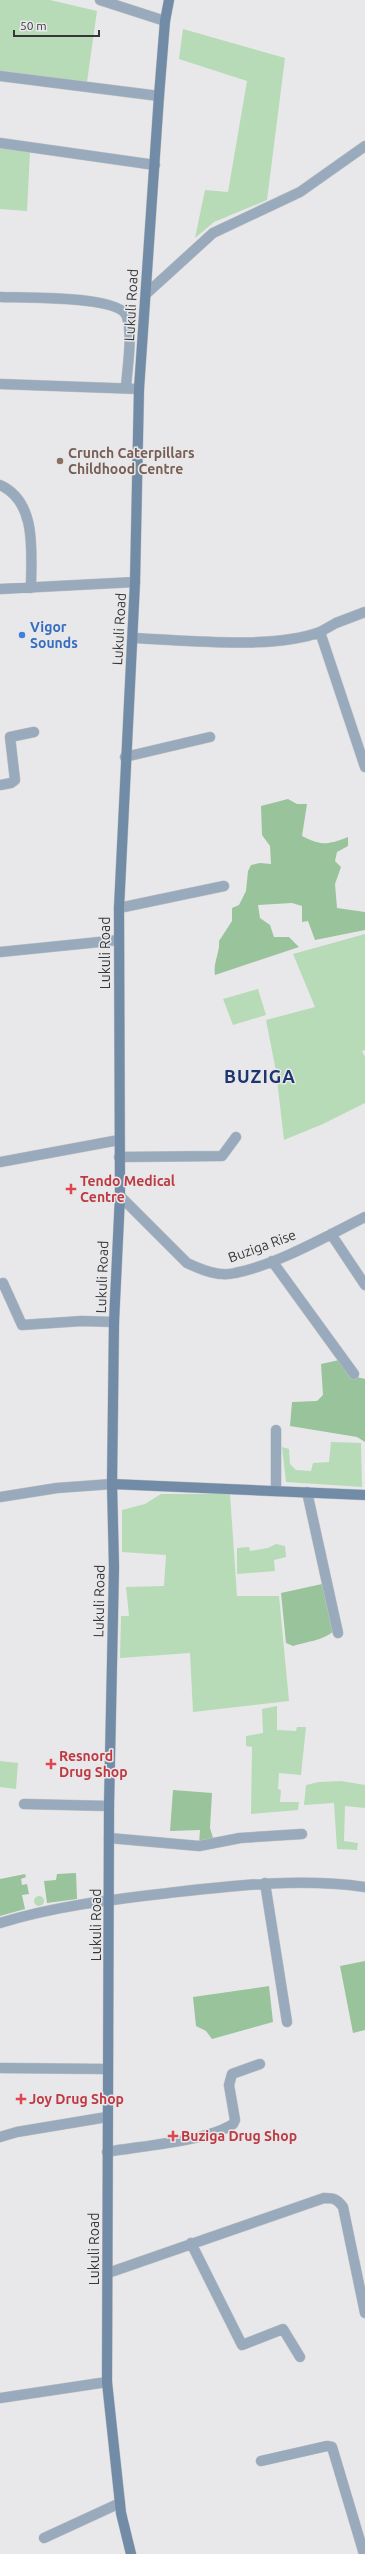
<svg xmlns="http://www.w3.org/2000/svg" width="365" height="2554" font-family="Ubuntu,sans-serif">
  <rect width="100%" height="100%" fill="#e8e8ea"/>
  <path fill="#b6dbb6" d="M0 0H50L97 11 87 82 0 72Z
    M183 29 285 58 267 200 214 222 195 238 205 190 228 192 247 81 179 59Z
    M0 146 30 152 27 211 0 209Z
    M365 934V1050L362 1051 365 1057V1103L323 1124 284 1140 276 1071 266 1020 315 1007 293 954Z
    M258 989 266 1015 233 1025 223 999Z
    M331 1442 361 1443 362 1487 286 1482 282 1447 289 1449 290 1464 296 1470 311 1471 313 1463 329 1462Z
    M161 1494H230L237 1596H279L289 1701 193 1712 190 1653 120 1658 121 1616H129L126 1587 164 1586 166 1555 122 1552V1510L145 1504Z
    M276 1544 285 1546 286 1557 274 1560 275 1571 237 1574V1548L249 1547 250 1551 268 1548Z
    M277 1706V1730L296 1731 297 1727H306L301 1775 279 1773 278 1789 281 1790 280 1802H299L298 1810 251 1814 252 1747 246 1746V1736L263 1733 262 1709Z
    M0 1761 18 1763 16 1789 0 1787Z
    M341 1781 365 1785V1808L345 1806 344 1841 358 1843 357 1850 337 1849 334 1803 304 1805 306 1785 319 1782Z
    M34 1901a5 5 0 1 1 10 0a5 5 0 1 1-10 0Z"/>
  <path fill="#99c39a" d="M288 799 297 804H307L302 836C322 846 327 845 348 837V846L337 852 335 861 341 867 335 884 337 908 365 912V930L315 940 308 921 302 922V906L292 903 258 905 260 918 270 925 274 937H289L299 947 215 975C213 962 220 953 219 941L232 921V908L239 905 246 891 248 871 251 865 260 863 271 864 270 846 262 835 261 806Z
    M339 1360 349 1375 365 1379V1442L357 1437 290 1426 292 1402 317 1401 323 1395 321 1364Z
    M322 1584 334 1631C324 1640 306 1642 293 1646L286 1643 281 1593Z
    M173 1790 212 1793 210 1828 214 1841 199 1844 200 1830 170 1831Z
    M76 1873 77 1899 47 1903 44 1881 56 1880 57 1874Z
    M25 1874 26 1877 21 1879 22 1885 27 1884 29 1894 22 1895 25 1909 0 1916V1879Z
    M365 1961V2030L353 2033 340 1966Z
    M269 1986 273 2022 212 2039 206 2031 196 2026 193 1997Z"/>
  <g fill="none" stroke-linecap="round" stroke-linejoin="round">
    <g stroke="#c4c5c6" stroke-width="11">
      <path id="street" d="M100 0 165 21
        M0 76 159 96
        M0 143 155 165
        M146 294 213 233 300 192 365 146
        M0 297C21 298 121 295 127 317 133 336 127 369 126 388
        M0 384 139 389
        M0 485C38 502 31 554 31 588
        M0 589 135 582
        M320 632 336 623 365 612
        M133 638C186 640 272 650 320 632L365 767
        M125 757 210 737
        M0 785 11 783 15 780 10 737 34 732
        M119 908 224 886
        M0 952 119 940
        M119 1157 222 1156 236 1137
        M0 1162 119 1140
        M120 1196 187 1263C202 1270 219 1277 235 1273 276 1265 327 1236 365 1217
        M331 1234 365 1285
        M272 1261 354 1374
        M0 1284 3 1283 22 1325 82 1321 114 1322
        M276 1491V1430
        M307 1492 338 1633
        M0 1497 57 1488 112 1484
        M24 1804 109 1806
        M109 1838 199 1846 240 1838 302 1834
        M265 1883 287 2022
        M0 1923C58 1905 117 1899 177 1892 239 1885 302 1878 365 1887
        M0 2068 108 2069
        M0 2137 17 2132 107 2117
        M107 2152C140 2146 208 2141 233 2124L235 2120 229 2085 232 2074 260 2064
        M191 2243 242 2345 283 2329 300 2357
        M108 2273 324 2198C334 2198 337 2199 343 2207L365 2313
        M0 2398 107 2382
        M261 2461 327 2446 332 2447 364 2554
        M44 2538 120 2503"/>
    </g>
    <g stroke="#c4c5c6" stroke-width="11">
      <path id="secondary" d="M112 1484 365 1495
        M131 2554 121 2513 107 2382 109 1806 114 1567 112 1484 114 1322 120 1196 119 908 135 582 139 389 159 96 165 21 169 0"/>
    </g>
    <use href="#street" stroke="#99aabd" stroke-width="10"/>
    <use href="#secondary" stroke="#728ba6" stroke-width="10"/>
  </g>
  <circle fill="#8d6e63" stroke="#e8e8ea" stroke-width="1.5" cx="60" cy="461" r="4"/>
  <circle fill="#3f7fe0" stroke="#e8e8ea" stroke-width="1.5" cx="22" cy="635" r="4"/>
  <g fill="#e0444e" stroke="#e8e8ea" stroke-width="1.5">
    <path d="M69 1183h4v4h4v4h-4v4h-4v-4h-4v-4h4z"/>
    <path d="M49 1758h4v4h4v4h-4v4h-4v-4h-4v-4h4z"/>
    <path d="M19 2093h4v4h4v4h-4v4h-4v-4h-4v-4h4z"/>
    <path d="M171 2130h4v4h4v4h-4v4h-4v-4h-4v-4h4z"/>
  </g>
  <g text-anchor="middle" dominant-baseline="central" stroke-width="3" stroke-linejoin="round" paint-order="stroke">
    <g font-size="14" fill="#363737" stroke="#e8e8ea">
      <text transform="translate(131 305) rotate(-87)">Lukuli Road</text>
      <text transform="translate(119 629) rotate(-87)">Lukuli Road</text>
      <text transform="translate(105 953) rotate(-90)">Lukuli Road</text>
      <text transform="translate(262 1246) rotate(-20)">Buziga Rise</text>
      <text transform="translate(102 1277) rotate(-88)">Lukuli Road</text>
      <text transform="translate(99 1601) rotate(-89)">Lukuli Road</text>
      <text transform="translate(96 1925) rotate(-90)">Lukuli Road</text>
      <text transform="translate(94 2249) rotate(-90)">Lukuli Road</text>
    </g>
    <g font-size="14" font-weight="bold" fill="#785e54" stroke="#e8e8ea" text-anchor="start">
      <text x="68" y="453">Crunch Caterpillars<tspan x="68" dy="16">Childhood Centre</tspan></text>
    </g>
    <g font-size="14" font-weight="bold" fill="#366cbe" stroke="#e8e8ea" text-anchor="start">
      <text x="30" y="627">Vigor<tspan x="30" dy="16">Sounds</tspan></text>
    </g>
    <g font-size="14" font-weight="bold" fill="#be3a42" stroke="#e8e8ea" text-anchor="start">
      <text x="80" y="1181">Tendo Medical<tspan x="80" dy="16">Centre</tspan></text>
      <text x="59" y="1756">Resnord<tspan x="59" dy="16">Drug Shop</tspan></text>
      <text x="29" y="2099">Joy Drug Shop</text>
      <text x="181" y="2136">Buziga Drug Shop</text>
    </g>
    <g font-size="18" font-weight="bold" letter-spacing="1" fill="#1d366d" stroke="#e8e8ea">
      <text x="260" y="1076">BUZIGA</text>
    </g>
  </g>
  <path d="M14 30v6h85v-6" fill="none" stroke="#363737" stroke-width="2"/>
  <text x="20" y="30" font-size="12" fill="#363737" stroke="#e8e8ea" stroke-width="3" paint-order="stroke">50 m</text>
</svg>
